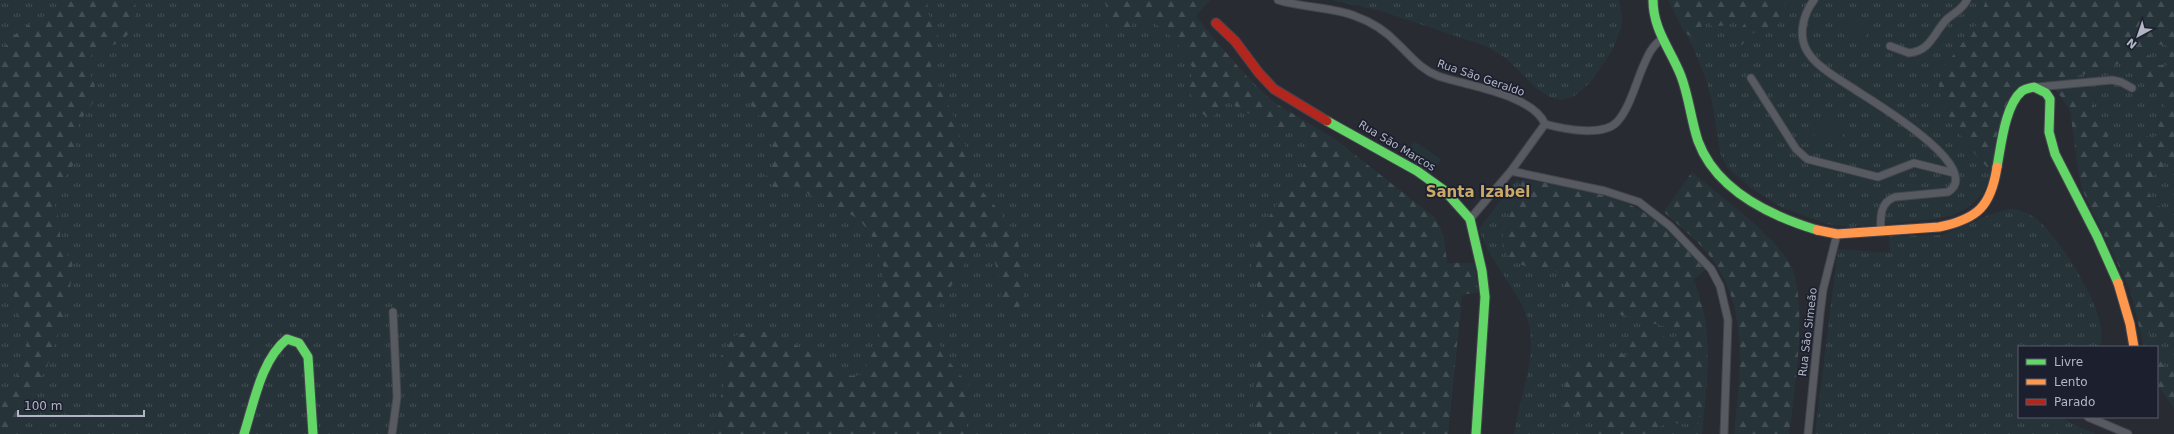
<svg xmlns="http://www.w3.org/2000/svg" width="2174" height="434" font-family="'DejaVu Sans',sans-serif">
  <defs>
    <pattern id="grass-tufts" width="24" height="20" patternUnits="userSpaceOnUse"><rect width="24" height="20" fill="#26343a"/><path d="M3 7l-1-3M5 7V3M7 7l1-3M15 17l-1-3M17 17v-4M19 17l1-3" fill="none" stroke="#434f55"/></pattern>
    <pattern id="forest-firs" width="22" height="20" patternUnits="userSpaceOnUse"><rect width="22" height="20" fill="#26343a"/><path d="M5 1l3.5 6h-7zM16 11l3.5 6h-7z" fill="#434f55"/></pattern>
  </defs>
  <rect width="100%" height="100%" fill="#292b33"/>
  <path fill="url(#grass-tufts)" d="M0 0H1210L1195 16 1230 58 1271 101 1336 140 1435 218 1442 231 1447 263H1474L1478 292 1462 295 1448 434H0Z
    M1332 0H1619L1622 17 1621 27 1613 49 1591 82 1573 97 1560 100 1550 97 1537 89 1506 58 1486 46 1381 11Z
    M1668 0H2174V408L2157 384V347H2144L2130 289 2082 189 2077 162 2070 109 2051 84 2033 80 2024 84 2017 90 2004 113 1996 138 1990 181 1982 194 1967 208 1953 215 1934 219 1850 227 1827 224 1783 208 1751 188 1727 167 1720 153 1712 101 1706 79 1693 47Z
    M1516 180C1551 184 1590 189 1623 202 1655 214 1684 244 1705 270L1693 279C1715 334 1707 377 1702 434H1514C1520 392 1544 345 1521 303 1507 278 1488 257 1479 229Z
    M2008 209C2020 209 2029 213 2039 221 2060 240 2114 320 2099 347H2019V417H2059L2095 434H1815L1838 249 1890 253 1889 236 1943 235 1989 215Z"/>
  <path fill="url(#forest-firs)" fill-rule="evenodd" d="M73 0H135C138 32 125 45 95 50L86 63 95 86 94 101 80 121 75 138 76 150 74 164 55 192V205L60 223V236L64 251 72 261 73 272 64 318 47 367 17 415 12 432 13 434H0V406L23 366 27 343 19 320 12 288 0 273V54L12 37 28 25Z
    M740 0H927L928 13 938 36 931 66 941 92 959 125 960 141 965 144C967 156 970 170 976 182 982 193 993 203 1001 213 1019 233 1022 255 1024 281 1024 293 1024 303 1015 312L1006 311 1000 304 1001 288 994 258 991 239 972 252 934 314 935 335 947 359 974 392V399L966 409 967 434H717L718 407 724 385 721 356 734 336 754 329 775 335 830 362 847 375 855 376 860 375 865 369 871 353 879 342 881 326 878 315V307L884 268 874 239 860 220 848 213 826 206 797 186C780 188 776 195 766 176L775 160V151L764 124 745 95 740 84 741 67 737 37 741 17Z
    M1105 0H1210L1195 16 1253 84 1275 103 1336 140 1430 214C1445 227 1445 245 1447 263H1474L1478 292 1462 295 1448 434H1319L1313 431 1305 434 1290 431 1282 434H1252L1257 426 1253 407 1254 381 1258 360 1266 341V331L1261 294 1252 275 1251 257 1264 225 1285 191 1300 173 1304 165 1306 144 1303 138 1292 130 1273 126 1227 102 1213 117 1207 118 1201 112 1189 92 1193 69C1182 46 1164 23 1138 17L1129 29 1120 28 1107 33 1109 20Z
    M1668 0H1787L1774 29C1760 30 1750 31 1743 44L1738 46 1737 34 1745 23 1743 18 1734 17 1726 25 1713 27 1706 20 1701 27 1702 37 1698 41 1684 32Z
    M1986 0H2174V159L2160 157 2158 159 2163 163 2164 170 2154 176C2144 193 2150 202 2165 210L2174 233V338L2168 337C2163 332 2161 326 2153 328L2147 336 2141 334 2130 289 2082 189 2077 162 2070 109 2055 88H2084L2102 120 2116 158 2121 161H2130L2134 159 2141 137 2140 131 2151 139 2158 134 2159 128 2156 118C2158 115 2160 115 2163 112 2168 105 2158 98 2159 90L2139 80 2134 71 2120 63C2098 72 2078 76 2055 79 2052 80 2049 82 2046 82 2040 83 2035 79 2028 82 2002 91 1993 148 1992 172 1966 146 1943 117 1938 80L1945 66 1979 21ZM2154 44 2165 45 2171 49 2167 66 2159 65 2147 54V48Z
    M1692 172C1720 196 1773 234 1790 264 1809 299 1794 394 1789 434H1734C1740 375 1750 310 1712 259 1699 241 1680 227 1664 212Z
    M1522 180C1556 184 1592 189 1624 202 1655 215 1684 244 1705 270L1693 279C1713 325 1708 364 1704 413L1699 416 1698 424 1671 423 1661 426 1650 434H1597L1596 423 1588 417 1563 410 1562 401 1571 361C1583 354 1591 369 1605 361 1610 358 1614 353 1617 349L1627 357 1631 328C1649 321 1660 344 1677 336L1678 330 1573 302C1564 292 1564 273 1550 268 1544 266 1535 268 1528 267 1495 257 1499 237 1511 212 1516 201 1517 191 1522 180Z
    M2157 352C2158 358 2163 367 2169 370L2174 368V408L2157 384Z"/>
  <path fill="#26343a" d="M1846 18 1869 29 1862 43 1839 32Z
    M1817 119 1845 124 1842 141 1814 137Z
    M1414 141 1441 159 1430 177 1402 159Z"/>
  <g fill="none" stroke-linecap="round" stroke-linejoin="round">
    <g stroke="#45464d" stroke-width="9">
      <path id="street" d="M1278 0C1303 8 1333 7 1355 16 1372 22 1386 31 1398 44 1411 56 1420 69 1438 76 1467 86 1532 94 1545 124
        M1814 0C1804 13 1798 33 1806 49 1815 67 1841 80 1857 91 1872 101 1986 168 1948 192L1895 197C1880 202 1880 217 1881 231
        M1890 46 1909 53C1931 51 1934 32 1947 19 1955 12 1962 10 1967 0
        M1751 78 1796 149 1807 159 1878 177 1914 163 1954 173
        M2037 87 2112 80 2121 82 2132 88
        M1545 124C1563 129 1603 137 1617 122 1629 109 1635 86 1642 69 1647 58 1651 46 1662 39
        M1511 171 1605 191 1639 202 1670 226 1711 269 1720 286 1728 320 1724 434
        M1470 219 1511 171 1545 124
        M2088 417 2128 434
        M392 434 397 397 393 312
        M1808 434 1820 314 1823 290 1837 234"/>
    </g>
    <g stroke="#45464d" stroke-width="11">
      <path id="fast" d="M1653 0C1653 30 1671 50 1681 76 1689 97 1691 120 1698 141 1716 190 1771 216 1817 230
        M1327 121 1417 171 1445 191 1470 219 1482 271 1485 297 1476 434
        M1997 167C2001 146 2005 105 2022 91 2025 89 2030 88 2034 87L2046 93 2050 99 2049 132 2055 154 2097 236 2118 283
        M244 434C254 403 261 360 287 339L299 343 308 357 313 434"/>
    </g>
    <g stroke="#45464d" stroke-width="11">
      <path id="slow" d="M1817 230 1837 234 1939 227C1978 219 1991 206 1997 167
        M2118 283 2130 324 2134 347"/>
    </g>
    <g stroke="#45464d" stroke-width="11">
      <path id="jam" d="M1216 23 1235 41 1259 73 1274 89 1327 121"/>
    </g>
    <use href="#street" stroke="#585a62" stroke-width="7"/>
    <use href="#fast" stroke="#63d668" stroke-width="9"/>
    <use href="#slow" stroke="#ff974d" stroke-width="9"/>
    <use href="#jam" stroke="#b3261e" stroke-width="9"/>
  </g>
  <g text-anchor="middle" dominant-baseline="central" stroke-width="3.5" stroke-linejoin="round" paint-order="stroke">
    <g font-size="11" fill="#b2b5c5" stroke="#1c202e">
      <text transform="translate(1481 78) rotate(19)">Rua São Geraldo</text>
      <text transform="translate(1397 146) rotate(31)">Rua São Marcos</text>
      <text transform="translate(1808 332) rotate(-83)">Rua São Simeão</text>
    </g>
    <g font-size="15" font-weight="bold" fill="#cba967" stroke="#1c202e">
      <text x="1478" y="192">Santa Izabel</text>
    </g>
  </g>
  <rect x="2018" y="346" width="140" height="72" fill="#1c202e" stroke="#585c6a"/>
  <rect x="2026" y="359" width="20" height="6" fill="#63d668" stroke="#585c6a"/>
  <text x="2054" y="366" font-size="12" fill="#b2b5c5">Livre</text>
  <rect x="2026" y="379" width="20" height="6" fill="#ff974d" stroke="#585c6a"/>
  <text x="2054" y="386" font-size="12" fill="#b2b5c5">Lento</text>
  <rect x="2026" y="399" width="20" height="6" fill="#b3261e" stroke="#585c6a"/>
  <text x="2054" y="406" font-size="12" fill="#b2b5c5">Parado</text>
  <g transform="translate(2138 36) rotate(220)" stroke="#1c202e" stroke-width="3" paint-order="stroke">
  <path d="M0-3L7 15L0 10L-7 15Z" fill="#b2b5c5"/>
  <text y="-6" font-size="11" font-weight="bold" text-anchor="middle" fill="#b2b5c5">N</text>
  </g>
  <path d="M18 410v6h126v-6" fill="none" stroke="#b2b5c5" stroke-width="2"/>
  <text x="24" y="410" font-size="12" fill="#b2b5c5" stroke="#1c202e" stroke-width="3" paint-order="stroke">100 m</text>
</svg>
